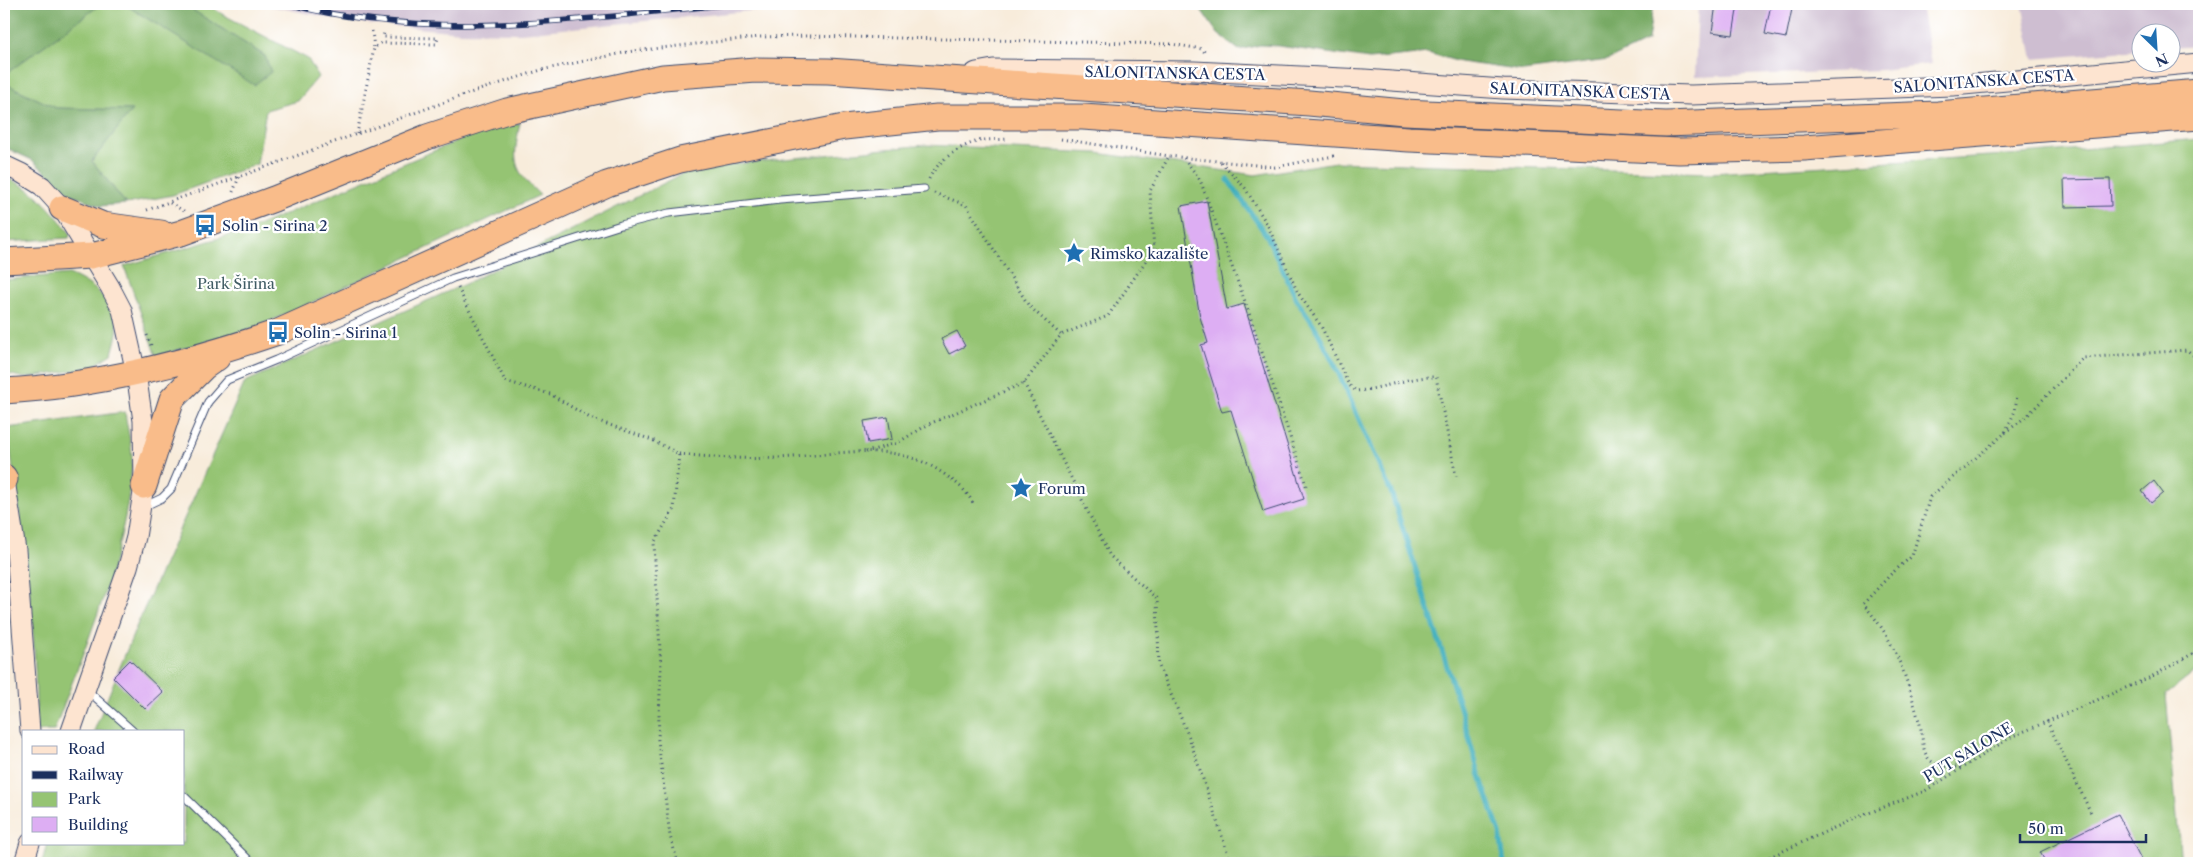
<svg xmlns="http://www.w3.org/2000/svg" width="2203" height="867" font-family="'Libre Caslon Text',serif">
  <rect width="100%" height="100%" fill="#fff"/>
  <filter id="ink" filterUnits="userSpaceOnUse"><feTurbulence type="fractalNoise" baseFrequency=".02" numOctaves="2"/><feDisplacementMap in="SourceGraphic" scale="10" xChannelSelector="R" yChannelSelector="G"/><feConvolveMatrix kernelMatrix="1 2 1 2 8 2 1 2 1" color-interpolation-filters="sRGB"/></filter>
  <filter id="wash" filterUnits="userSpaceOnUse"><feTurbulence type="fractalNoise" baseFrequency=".0096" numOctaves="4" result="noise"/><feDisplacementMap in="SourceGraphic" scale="20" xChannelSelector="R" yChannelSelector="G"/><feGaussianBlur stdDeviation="1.12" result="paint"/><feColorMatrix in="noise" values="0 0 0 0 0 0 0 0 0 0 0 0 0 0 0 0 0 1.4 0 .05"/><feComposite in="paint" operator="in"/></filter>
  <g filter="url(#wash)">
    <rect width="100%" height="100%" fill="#f8ecdb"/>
    <path fill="#cebed1" d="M260 4H823L521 33 461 32 351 22Z
      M1698 4H1921L1931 64 1881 70 1695 77Z
      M2022 4H2199V45L2171 47 2170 32H2140V50L2033 59Z"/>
    <path fill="#95c473" stroke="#587a68" d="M101 4H124L255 85 265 56 183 4H207L222 14 308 59 318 77 298 101 266 110 257 164 173 195 126 204 92 161 131 110 56 108 4 83V75Z
      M520 123C513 160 511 168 540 195L302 307 252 329 156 356 124 266 250 229 478 132Z
      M2199 139V669L2166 695 2181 863H42L47 843H184V731H94L137 625 245 382 467 283 694 168 926 145 1097 153 1255 175 1336 162 1712 173 2023 154Z
      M4 178C33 185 52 211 70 233L69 238 4 242Z
      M69 274C91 283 112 299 117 323 119 331 114 345 112 354L90 368 25 378 4 373V280Z
      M125 412C127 429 133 448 132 465 126 555 85 646 54 731H36C38 628 22 529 7 428Z"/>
    <path fill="#78aa65" stroke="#4a6c62" d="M4 4H101L4 75Z
      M124 4H183L265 56 271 72 254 85Z
      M1197 4H1653L1648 41 1608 60 1524 71 1460 62 1428 53 1369 59 1279 46 1260 45 1239 50 1218 34Z
      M4 83 56 108 132 110 92 161 126 204 100 206 70 194 32 160 4 147Z"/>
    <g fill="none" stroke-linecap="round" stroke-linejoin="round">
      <path stroke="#41afbd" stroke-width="5" d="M1228 180 1267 236 1297 300 1314 325 1335 365 1391 492 1460 707 1479 773 1500 833 1504 863"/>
    </g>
    <g id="blocks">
      <path fill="#ddaef3" d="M1716 4H1738L1733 35 1712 32Z
        M1771 4H1793L1786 38 1765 34Z
        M2110 179 2111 206 2065 207 2064 180Z
        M1207 201 1227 309 1244 304 1304 499 1263 512 1231 410 1222 412 1201 345 1208 343 1200 317 1181 206Z
        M957 331 965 346 949 354 941 339Z
        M888 417 892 439 868 443 864 421Z
        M2154 481 2163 493 2151 503 2142 491Z
        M130 660 163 692 145 709 113 677Z
        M2118 814 2143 863H2046L2040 852Z"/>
    </g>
  </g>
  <g filter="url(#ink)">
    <use href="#blocks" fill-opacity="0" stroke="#3c4b71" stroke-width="1"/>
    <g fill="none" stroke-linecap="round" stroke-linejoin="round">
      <g stroke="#3c4b71" stroke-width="9">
        <path id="lane" d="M143 507 162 498 171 489 208 402 227 380 276 360 453 278 621 225 669 213 780 200 924 189
          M87 690 133 731
          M184 796 252 863"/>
      </g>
      <g stroke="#3c4b71" stroke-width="21">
        <path id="secondary" d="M968 78 976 72 993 69 1194 71 1364 79 1503 89 1691 95 1953 86 2199 63
          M4 165 21 173 42 186 62 208 110 287 122 310 136 373 143 421 144 486 136 537 128 567 71 731
          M4 474 16 550 30 731
          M24 863 30 843"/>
      </g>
      <g stroke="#3c4b71" stroke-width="27">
        <path id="highway" d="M62 208 103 225 161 233
          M4 261 91 256 181 233 274 199 427 137 507 111 663 77 756 70 828 71 1309 103 1404 112 1666 124 1938 114 2199 92
          M4 391C98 386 189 362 278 332L607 184 680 160 844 127 937 117H1083L1409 139 1679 151 1804 148 2199 117
          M4 477 5 479
          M144 486 172 399 204 367 217 358"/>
      </g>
      <path stroke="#3c4b71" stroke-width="3" stroke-dasharray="1 4" stroke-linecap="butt" d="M372 31 374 48
        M357 134 374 48 381 43 436 44 438 38 383 37 384 32
        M1061 139 1169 156 1275 167 1334 156
        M1184 158 1200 180 1247 307 1307 488
        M1221 162 1245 188 1267 224 1298 293 1321 326 1349 385 1356 391C1384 389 1409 376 1436 377L1456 476
        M929 179C937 161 959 146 979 141 987 139 998 140 1007 139
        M233 192 239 177
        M934 193 966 205 1029 306 1061 335
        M170 203 184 211
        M147 210 467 94 541 70 633 51 760 37 807 36 1171 44 1202 49 1206 54
        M458 288 505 381 550 394 590 418 652 440 679 454 674 509 654 543 661 668 658 740 670 836 678 863
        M147 335 152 348
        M1024 383 1110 556 1157 599 1159 666 1189 737 1231 863
        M2005 433 2028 415 2083 358 2187 350 2199 360
        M866 452 897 443 929 424 1024 383 1061 335 1108 316 1154 249 1150 191 1169 156
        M679 454C717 458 755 460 793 457 846 453 898 441 944 474 957 483 966 490 973 503
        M2047 721 2092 815
        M1961 767C1950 767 1936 768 1928 758 1921 748 1923 732 1919 721 1906 676 1895 639 1863 604L1891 574 1912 556 1930 497 2005 433 2015 411 2017 396
        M1745 863 1772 856 1856 818 1925 791 2011 737 2151 677 2199 650"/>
      <use href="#lane" stroke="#fff" stroke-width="7"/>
      <use href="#secondary" stroke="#fde4d0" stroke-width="19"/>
      <use href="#highway" stroke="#f9bc8a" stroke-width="25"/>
      <g stroke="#1b2f5e" stroke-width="5.5">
        <path id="rail" d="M288 4C435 43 585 18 733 4
          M610 4 662 5"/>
      </g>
      <use href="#rail" stroke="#fff" stroke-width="4" stroke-dasharray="11" stroke-linecap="butt"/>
    </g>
  </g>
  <defs>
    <g id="bus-bare" transform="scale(1.725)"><path d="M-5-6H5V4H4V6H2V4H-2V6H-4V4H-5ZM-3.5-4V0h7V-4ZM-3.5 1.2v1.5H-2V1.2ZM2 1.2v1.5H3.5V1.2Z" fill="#1f6fb2" stroke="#fff" stroke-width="2.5" paint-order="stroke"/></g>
    <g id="sight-bare" transform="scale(1.725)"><path d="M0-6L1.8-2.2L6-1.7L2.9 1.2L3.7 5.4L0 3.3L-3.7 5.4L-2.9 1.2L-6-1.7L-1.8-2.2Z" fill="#1f6fb2" stroke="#fff" stroke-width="2.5" paint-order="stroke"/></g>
  </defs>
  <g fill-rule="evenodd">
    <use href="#bus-bare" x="205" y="225"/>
    <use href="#sight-bare" x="1074" y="253"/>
    <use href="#bus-bare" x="278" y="332"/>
    <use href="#sight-bare" x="1021" y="488"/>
  </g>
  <g text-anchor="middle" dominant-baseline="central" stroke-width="4.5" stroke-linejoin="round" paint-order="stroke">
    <g font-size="15" fill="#1b2f5e" stroke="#fff">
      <text transform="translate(1175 73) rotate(1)">SALONITANSKA CESTA</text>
      <text transform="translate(1984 81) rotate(-4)">SALONITANSKA CESTA</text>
      <text transform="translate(1580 91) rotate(2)">SALONITANSKA CESTA</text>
      <text transform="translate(1968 752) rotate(-31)">PUT SALONE</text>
    </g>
    <g font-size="15" fill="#1b2f5e" stroke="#fff" text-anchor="start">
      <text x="222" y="225">Solin - Sirina 2</text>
      <text x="1090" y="253">Rimsko kazalište</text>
      <text x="294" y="332">Solin - Sirina 1</text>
      <text x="1038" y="488">Forum</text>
    </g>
    <g font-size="15" fill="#405c64" stroke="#fff">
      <text x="236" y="283">Park Širina</text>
    </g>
  </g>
  <rect width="2203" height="867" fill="none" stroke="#fff" stroke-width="20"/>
  <rect x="22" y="730" width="162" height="115" fill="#ffffff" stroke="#a4acbf"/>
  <rect x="32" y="746" width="25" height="8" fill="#fde4d0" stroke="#a4acbf"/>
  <text x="68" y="754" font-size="15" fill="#1b2f5e">Road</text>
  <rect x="32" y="771" width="25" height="8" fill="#1b2f5e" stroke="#a4acbf"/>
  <text x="68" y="780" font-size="15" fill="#1b2f5e">Railway</text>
  <rect x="32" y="792" width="25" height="15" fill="#95c473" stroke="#a4acbf"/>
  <text x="68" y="804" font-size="15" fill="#1b2f5e">Park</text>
  <rect x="32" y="817" width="25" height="15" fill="#ddaef3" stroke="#a4acbf"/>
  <text x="68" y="830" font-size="15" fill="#1b2f5e">Building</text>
  <g transform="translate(2156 48) rotate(155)"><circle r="24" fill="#ffffff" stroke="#a4acbf"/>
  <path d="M0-4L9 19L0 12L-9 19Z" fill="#1f6fb2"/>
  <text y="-8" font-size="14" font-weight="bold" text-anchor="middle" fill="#1b2f5e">N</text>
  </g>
  <path d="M2020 834v8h126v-8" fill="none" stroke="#1b2f5e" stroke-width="2.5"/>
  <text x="2028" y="834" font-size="15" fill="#1b2f5e" stroke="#ffffff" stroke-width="4" paint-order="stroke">50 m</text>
</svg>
